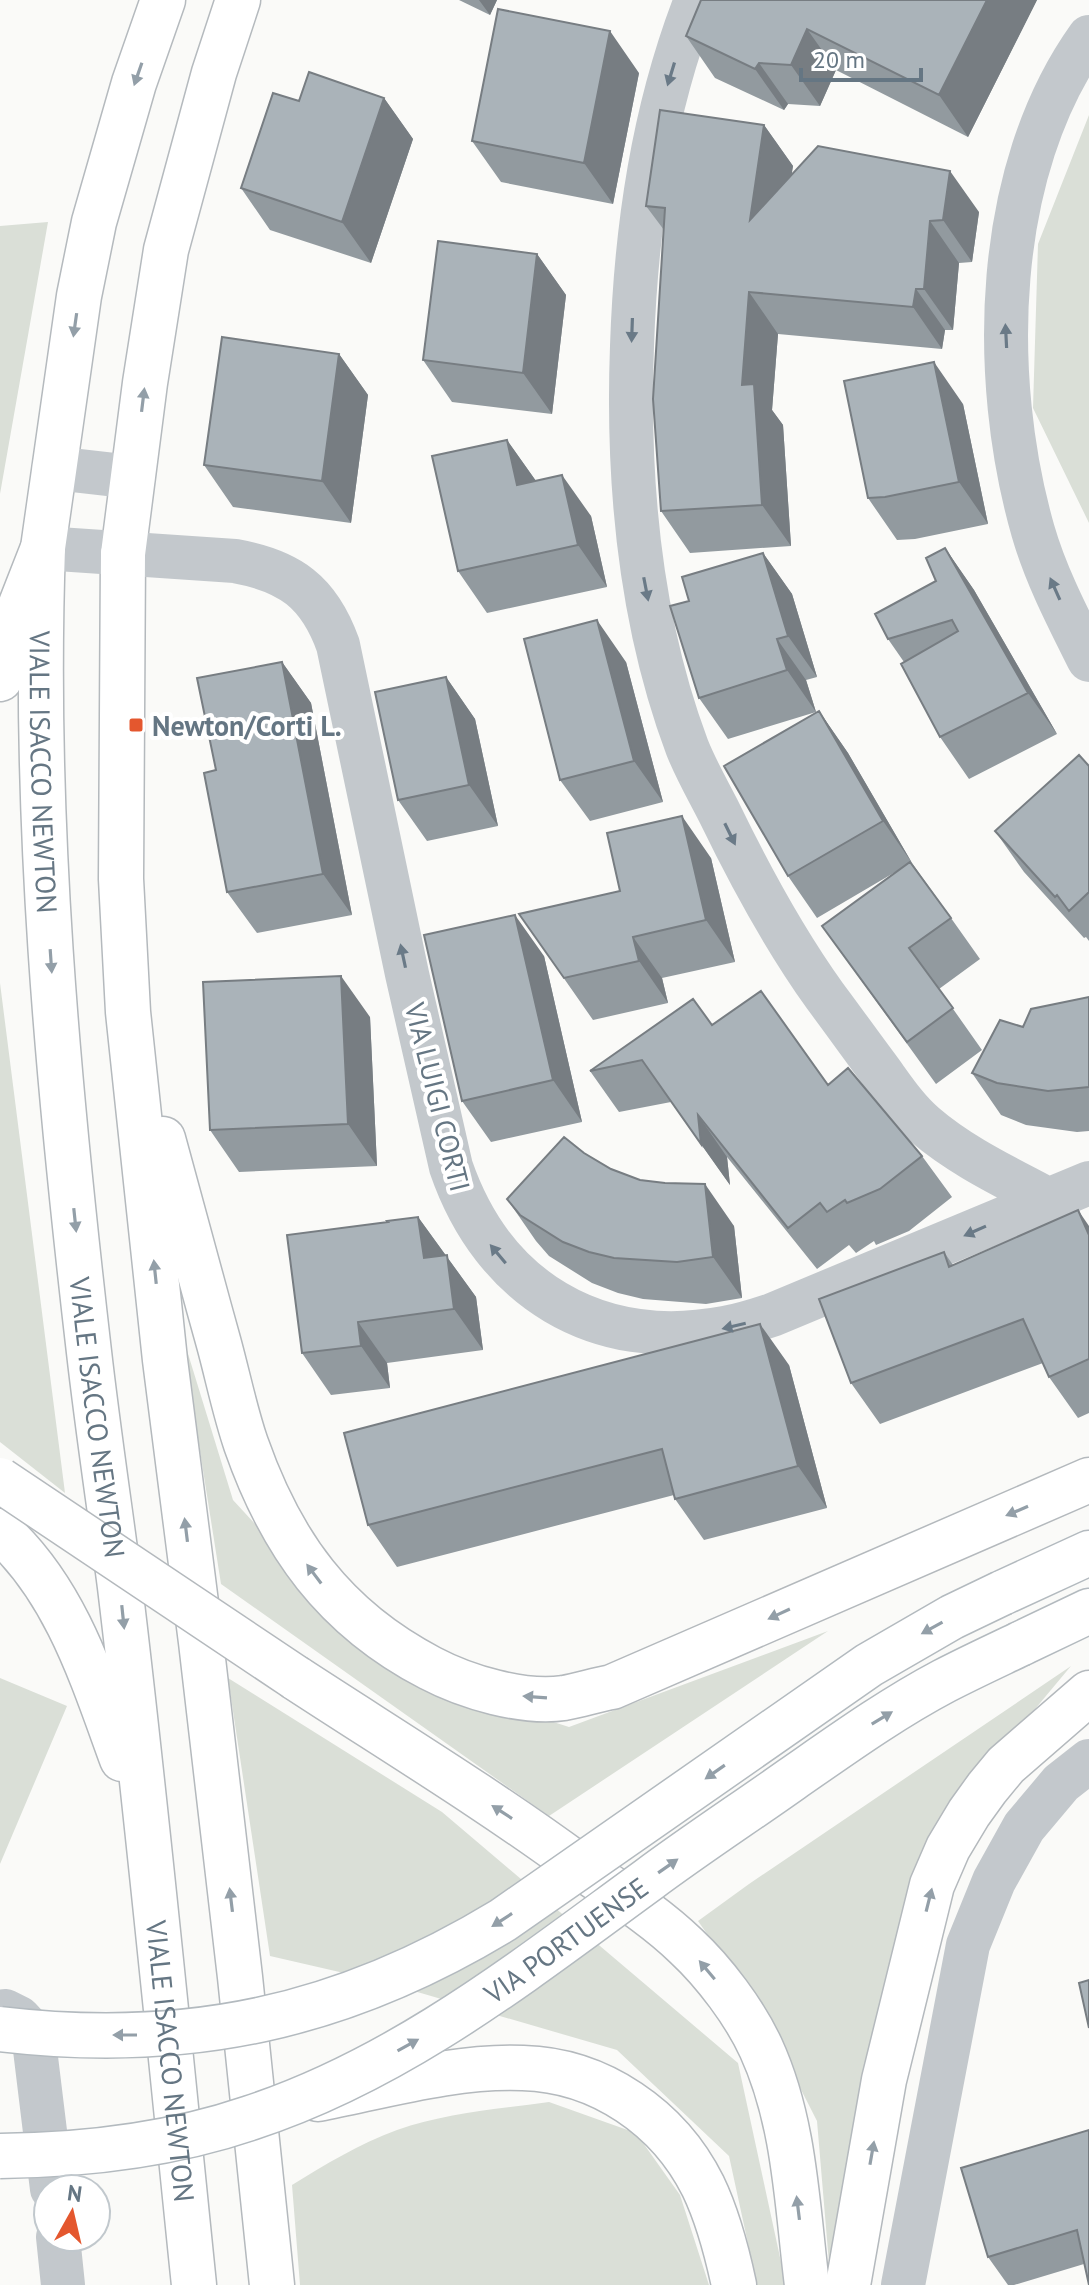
<svg xmlns="http://www.w3.org/2000/svg" width="1089" height="2285" font-family="'PT Sans',sans-serif">
  <rect width="100%" height="100%" fill="#fafaf8"/>
  <path fill="#dadfd7" d="M1089 115V523L1033 408 1038 244Z
    M48 222 0 494V226Z
    M0 983 65 1493 0 1442Z
    M181 1331 233 1500 388 1669 569 1727 828 1631 549 1816 221 1584Z
    M1071 1666 1015 1733 909 1890 830 2275 817 2121 761 2011 698 1921 749 1884Z
    M0 1678 67 1706 0 1864Z
    M228 1678 442 1812 738 2063 786 2285H757L729 2156 617 2050 383 1982 270 1956Z
    M549 2102 636 2133 680 2195 709 2285H300L292 2185C326 2164 359 2144 397 2130 445 2113 499 2109 549 2102Z"/>
  <g fill="none" stroke-linecap="round" stroke-linejoin="round">
    <g stroke="#b3babf" stroke-width="47">
      <path id="secondary" d="M1002 1593 1089 1553
        M1020 1644 1089 1611"/>
    </g>
    <g stroke="#b5babe" stroke-width="47">
      <path id="primary" d="M123 554 145 383 166 250 214 73 238 0
        M0 679 14 622 43 548 79 296 94 222 134 83 163 0"/>
    </g>
    <g stroke="#b4b9bd" stroke-width="47">
      <g id="highway">
        <path id="s1" d="M43 548C33 817 58 1085 89 1352 98 1431 110 1509 120 1587 148 1819 170 2052 194 2285"/>
        <path d="M123 554 121 879 128 1012 165 1360 201 1642 240 1977 272 2285"/>
        <path d="M163 1139C182 1208 200 1276 219 1344 228 1377 235 1412 246 1444 281 1544 334 1618 430 1668 466 1687 523 1704 564 1698 580 1695 596 1690 612 1687L1089 1480"/>
        <path d="M0 1531C66 1591 92 1677 122 1759"/>
        <path d="M296 1678C391 1740 488 1799 579 1866 615 1891 654 1915 686 1946 714 1972 745 2013 761 2048 795 2122 797 2205 807 2285"/>
        <path d="M318 2099C384 2086 456 2065 523 2068 600 2070 669 2118 703 2186 718 2217 727 2252 734 2285"/>
        <path d="M848 2285 884 2080 932 1885 948 1848 969 1813 987 1788 1006 1765 1089 1693"/>
      </g>
    </g>
    <path stroke="#c3c8cc" stroke-width="44" d="M696 0C653 111 636 227 632 346 627 481 639 619 687 747 696 770 709 792 720 814 751 878 784 939 825 996 843 1020 860 1044 878 1068 892 1087 906 1109 925 1125 961 1156 1006 1177 1047 1199
      M1089 37C993 171 989 377 1033 531 1046 576 1068 618 1089 660
      M54 468 133 477
      M43 548 235 561C290 571 319 592 338 645L407 974 451 1167C493 1289 596 1352 725 1328 741 1325 757 1320 772 1315L1089 1183
      M5 2011 19 2018 33 2033 52 2189
      M58 2237 63 2285
      M903 2285 968 1945 994 1881 1024 1827 1061 1783 1089 1761"/>
    <use href="#secondary" stroke="#fff" stroke-width="44"/>
    <use href="#primary" stroke="#fff" stroke-width="44"/>
    <use href="#highway" stroke="#fff" stroke-width="44"/>
    <g stroke="#b3babf" stroke-width="47" stroke-linecap="butt">
      <g id="secondary-bridge">
        <path d="M0 2029C187 2051 342 2018 503 1920L869 1665 952 1617 1002 1593"/>
        <path id="s2" d="M0 2156C84 2155 171 2145 250 2118 400 2069 523 1971 648 1880 695 1845 744 1813 792 1779 841 1745 891 1709 944 1681 969 1668 995 1656 1020 1644"/>
      </g>
    </g>
    <g stroke="#b4b9bd" stroke-width="47" stroke-linecap="butt">
      <path id="highway-bridge" d="M0 1480 296 1678"/>
    </g>
    <use href="#secondary-bridge" stroke="#fff" stroke-width="44"/>
    <use href="#highway-bridge" stroke="#fff" stroke-width="44"/>
  </g>
  <path fill="#929a9f" d="M459 0H497L490 15Z
    M1037 0 968 137 836 70 820 106 788 104 784 110 715 78 686 36Z
    M639 73 613 204 501 182 472 141Z
    M384 98 413 139 371 263 270 230 241 188 299 101Z
    M764 125 793 166 791 175 979 212 972 262 959 263 953 330H945L942 349 778 334 772 410 783 425 791 546 690 553 661 511 664 230 646 206Z
    M537 254 566 295 552 414 452 402 423 360Z
    M339 354 368 395 351 523 233 507 204 465Z
    M963 404 988 524 915 539 897 540 868 498Z
    M507 440 536 481 591 516 607 587 487 613 458 571Z
    M945 548 974 590 1057 734 969 779 940 737 904 662 888 639 936 581Z
    M763 553 792 594 817 677 806 680 816 712 728 739 699 698 689 601Z
    M282 662 311 703 352 915 257 933 227 892 216 770Z
    M626 662 663 802 590 821 560 780Z
    M446 677 475 719 498 826 427 841 398 800Z
    M819 711 848 753 912 863 980 959 939 989 982 1050 936 1084 822 926 897 871 817 918 788 876Z
    M1089 766V941L1086 937 1084 938 1024 872 995 831Z
    M711 858 735 962 662 978 668 1003 593 1020 519 914 620 891Z
    M544 956 582 1122 491 1142 462 1101Z
    M1089 997V1131L1077 1132 1026 1125 1001 1115 972 1073 1023 1027Z
    M370 1017 377 1166 239 1172 210 1130Z
    M712 1025 828 1085 922 1156 952 1197 909 1231 876 1245 874 1241 856 1253 849 1245 817 1269 727 1157 730 1185 671 1102 619 1112 590 1071Z
    M584 1153 611 1169 640 1180 734 1226 742 1298 706 1304 643 1299 618 1293 592 1283 549 1256 536 1241 507 1199Z
    M418 1217 476 1297 483 1350 387 1363 390 1388 331 1395 302 1353 388 1222Z
    M1089 1226V1413L1078 1418 1049 1377 1043 1363 880 1424 851 1383 944 1252 953 1265Z
    M789 1365 827 1508 704 1540 675 1499 674 1495 397 1567 368 1525Z
    M1089 2130 1084 2264 1014 2285H1008L988 2257Z"/>
  <path fill="#777d82" d="M479 0H497L490 15Z
    M987 0H1037L968 137 939 95Z
    M807 29 836 70 820 106 791 65Z
    M610 31 639 73 613 204 584 163Z
    M759 63 788 104 784 110 755 69Z
    M384 98 413 139 371 263 342 222Z
    M764 125 793 166 779 261 750 220Z
    M950 171 979 212 972 262 943 220Z
    M930 221 959 263 953 330 924 289Z
    M537 254 566 295 552 414 523 373Z
    M916 289 945 330 942 349 913 307Z
    M749 292 778 334 772 410 783 425 791 546 762 505 742 385Z
    M339 354 368 395 351 523 322 481Z
    M934 362 963 404 988 524 959 482Z
    M507 440 536 481 517 485Z
    M562 475 591 516 607 587 578 545Z
    M945 548 974 590 1057 734 1028 693Z
    M763 553 792 594 817 677 788 636Z
    M597 620 626 662 663 802 634 761Z
    M777 639 806 680 816 712 787 670Z
    M282 662 311 703 352 915 323 874Z
    M446 677 475 719 498 826 469 785Z
    M819 711 848 753 912 863 883 821Z
    M682 816 711 858 735 962 706 920Z
    M515 915 544 956 582 1122 553 1080Z
    M633 937 662 978 668 1003 639 961Z
    M341 976 370 1017 377 1166 348 1124Z
    M698 1115 727 1157 730 1185 701 1144Z
    M705 1184 734 1226 742 1298 713 1257Z
    M1078 1210 1089 1226V1235Z
    M418 1217 476 1297 483 1350 454 1309 424 1258Z
    M358 1322 387 1363 390 1388 361 1346Z
    M760 1324 789 1365 827 1508 798 1466Z"/>
  <path fill="#aab3b9" stroke="#777d82" stroke-width="2" d="M701 0H987L939 95 807 29 791 65 759 63 755 69 686 36Z
    M498 9 610 31 584 163 472 141Z
    M309 72 384 98 342 222 241 188 273 93 299 101Z
    M660 110 764 125 750 220 818 146 950 171 943 220 930 221 924 289H916L913 307 749 292 742 385 754 384 762 505 661 511 653 399 665 208 646 206Z
    M438 241 537 254 523 373 423 360Z
    M222 337 339 354 322 481 204 465Z
    M934 362 959 482 885 497 868 498 844 381Z
    M507 440 517 485 562 475 578 545 458 571 432 456Z
    M945 548 1028 693 940 737 901 664 958 631 952 620 888 639 875 614 936 581 926 558Z
    M763 553 788 636 777 639 787 670 699 698 670 606 689 601 682 577Z
    M597 620 634 761 560 780 524 639Z
    M282 662 323 874 227 892 204 773 216 770 197 678Z
    M446 677 469 785 398 800 375 692Z
    M819 711 883 821 788 876 724 766Z
    M1079 755 1089 766V892L1069 911 1057 895 1055 897 995 831Z
    M682 816 706 920 633 937 639 961 564 978 519 914 620 891 607 833Z
    M910 862 951 918 909 948 953 1008 907 1042 822 926Z
    M515 915 553 1080 462 1101 424 935Z
    M341 976 348 1124 210 1130 203 982Z
    M761 991 828 1085 848 1068 922 1156 880 1189 847 1203 845 1200 827 1212 820 1203 788 1228 698 1115 701 1144 642 1060 590 1071 693 999 712 1025Z
    M1089 997V1087L1048 1091 997 1083 972 1073 1000 1020 1023 1027 1031 1009Z
    M564 1137 584 1153 611 1169 640 1180 665 1183 705 1184 713 1257 677 1262 614 1258 589 1252 563 1242 520 1215 507 1199Z
    M1078 1210 1089 1235V1359L1049 1377 1023 1319 851 1383 819 1299 944 1252 949 1267Z
    M418 1217 424 1258 447 1255 454 1309 358 1322 361 1346 302 1353 287 1235 388 1222 387 1221Z
    M760 1324 798 1466 675 1499 662 1449 368 1525 344 1433Z
    M1089 1980V2028L1079 1983Z
    M1089 2130V2285L1077 2230 988 2257 961 2168Z"/>
  <defs><path id="oneway-solid" d="M-6-.8H1V-3.2L6.5 0L1 3.2V.8H-6Z" transform="scale(2)"/></defs>
  <g fill="#939fa8">
    <use href="#oneway-solid" transform="translate(138 74) rotate(109)"/>
    <use href="#oneway-solid" transform="translate(75 325) rotate(98)"/>
    <use href="#oneway-solid" transform="translate(143 400) rotate(-83)"/>
    <use href="#oneway-solid" transform="translate(51 961) rotate(86)"/>
    <use href="#oneway-solid" transform="translate(75 1220) rotate(84)"/>
    <use href="#oneway-solid" transform="translate(155 1272) rotate(-96)"/>
    <use href="#oneway-solid" transform="translate(1017 1511) rotate(157)"/>
    <use href="#oneway-solid" transform="translate(186 1530) rotate(-97)"/>
    <use href="#oneway-solid" transform="translate(314 1574) rotate(-127)"/>
    <use href="#oneway-solid" transform="translate(779 1614) rotate(155)"/>
    <use href="#oneway-solid" transform="translate(123 1617) rotate(84)"/>
    <use href="#oneway-solid" transform="translate(932 1628) rotate(151)"/>
    <use href="#oneway-solid" transform="translate(535 1697) rotate(-176)"/>
    <use href="#oneway-solid" transform="translate(882 1718) rotate(-31)"/>
    <use href="#oneway-solid" transform="translate(715 1772) rotate(145)"/>
    <use href="#oneway-solid" transform="translate(502 1812) rotate(-147)"/>
    <use href="#oneway-solid" transform="translate(668 1866) rotate(-35)"/>
    <use href="#oneway-solid" transform="translate(231 1900) rotate(-97)"/>
    <use href="#oneway-solid" transform="translate(929 1900) rotate(-76)"/>
    <use href="#oneway-solid" transform="translate(502 1920) rotate(147)"/>
    <use href="#oneway-solid" transform="translate(707 1970) rotate(-130)"/>
    <use href="#oneway-solid" transform="translate(125 2035) rotate(180)"/>
    <use href="#oneway-solid" transform="translate(408 2045) rotate(-29)"/>
    <use href="#oneway-solid" transform="translate(872 2153) rotate(-80)"/>
    <use href="#oneway-solid" transform="translate(798 2208) rotate(-97)"/>
  </g>
  <g fill="#6a7a87">
    <use href="#oneway-solid" transform="translate(671 74) rotate(107)"/>
    <use href="#oneway-solid" transform="translate(632 330) rotate(92)"/>
    <use href="#oneway-solid" transform="translate(1006 336) rotate(-93)"/>
    <use href="#oneway-solid" transform="translate(646 589) rotate(79)"/>
    <use href="#oneway-solid" transform="translate(1055 589) rotate(-114)"/>
    <use href="#oneway-solid" transform="translate(730 834) rotate(64)"/>
    <use href="#oneway-solid" transform="translate(403 956) rotate(-102)"/>
    <use href="#oneway-solid" transform="translate(975 1231) rotate(156)"/>
    <use href="#oneway-solid" transform="translate(498 1254) rotate(-130)"/>
    <use href="#oneway-solid" transform="translate(734 1326) rotate(167)"/>
  </g>
  <rect fill="#e4572e" stroke="#fff" stroke-width="3" x="128" y="717" width="16" height="16" rx="4"/>
  <g text-anchor="middle" dominant-baseline="central" stroke-width="8" stroke-linejoin="round" paint-order="stroke">
    <g font-size="28" font-weight="bold" fill="#657683" stroke="#fff" text-anchor="start">
      <text x="152" y="725">Newton/Corti L.</text>
    </g>
    <g font-size="28" fill="#657683" stroke="#fff">
      <text stroke="none"><textPath href="#s1" startOffset="224">VIALE ISACCO NEWTON</textPath></text>
      <text transform="translate(438 1097) rotate(76)">VIA LUIGI CORTI</text>
      <text stroke="none"><textPath href="#s1" startOffset="872">VIALE ISACCO NEWTON</textPath></text>
      <text stroke="none"><textPath href="#s2" startOffset="618">VIA PORTUENSE</textPath></text>
      <text stroke="none"><textPath href="#s1" startOffset="1520">VIALE ISACCO NEWTON</textPath></text>
    </g>
  </g>
  <g transform="translate(72 2213) rotate(8)"><circle r="38" fill="#ffffff" stroke="#c1c8cd" stroke-width="2"/>
  <path d="M0-6L14 30L0 20L-14 30Z" fill="#e4572e"/>
  <text y="-12" font-size="22" font-weight="bold" text-anchor="middle" fill="#657683">N</text>
  </g>
  <path d="M801 68v12h120v-12" fill="none" stroke="#657683" stroke-width="4"/>
  <text x="813" y="68" font-size="24" fill="#657683" stroke="#ffffff" stroke-width="6" paint-order="stroke">20 m</text>
</svg>
